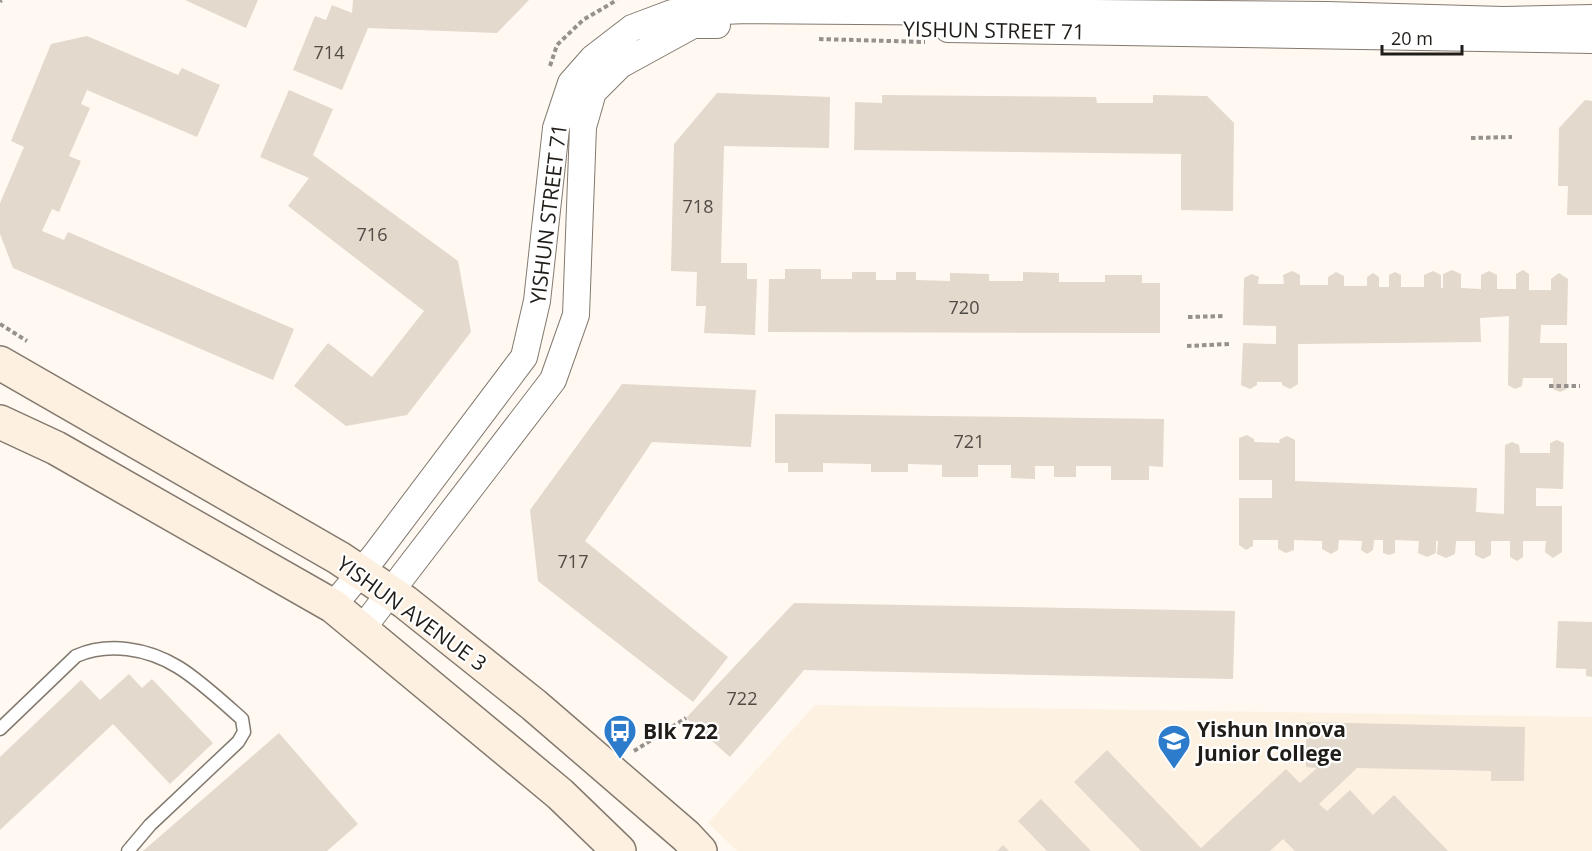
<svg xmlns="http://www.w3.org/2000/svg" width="1592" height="851" font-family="'Open Sans',sans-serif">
  <rect width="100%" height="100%" fill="#fff9f2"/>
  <path fill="#fdf1e2" d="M815 705 1592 717V851H737L708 823Z"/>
  <path fill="#e3d9cd" d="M185 0H258L246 28Z
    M353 0H529L497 33 368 28 342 90 293 70 315 16 326 20 332 5 352 13Z
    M87 36 178 75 182 68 220 85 197 137 87 90 81 104 90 108 69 156 81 161 59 212 52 209 42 231 64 240 68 232 294 329 273 380 13 268 0 234V203L24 147 11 141 51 44Z
    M289 90 333 109 313 155 458 261 471 332 407 415 346 426 294 386 328 343 372 377 424 311 288 206 309 178 260 157Z
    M717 93 830 97 829 148 724 146 721 263H747V279H757L755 335 704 333 706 306H696L697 272 671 271 674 144Z
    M882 95 1096 97 1097 103H1153V95L1207 96 1234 123 1233 211 1181 210V154L854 150 855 102 882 103Z
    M1585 100 1592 101V215H1567L1568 186H1558L1559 128Z
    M785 269H821V279H852V272H876V280H896V272H916V280L950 281V273L989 274V281H1023V272L1059 273V282H1105V275H1142V283H1160V333L768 332 769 279H785Z
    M1452 270 1461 274V288L1481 289V275L1489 271 1497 275V289H1516V274L1523 270 1529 274V290H1551V279L1559 273 1568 279 1567 325H1541L1540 343H1567V389L1560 392 1553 389V378H1523L1522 386 1515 389 1508 385 1509 316 1480 318 1481 342 1298 344V384L1290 389 1282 385V382H1257V385L1250 389 1241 385 1243 343 1276 344V326L1243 325 1244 278 1252 274 1259 277 1258 284H1284L1283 275 1292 271 1300 275V285H1328V277L1336 272 1344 276V286H1367V277L1373 273 1379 277V287H1389V275L1395 272 1401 275V287H1424V275L1433 271 1441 275V288H1443V274Z
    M622 384 756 390 751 447 652 442 585 541 728 657 693 702 538 581 530 510Z
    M775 414 1164 419 1163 467 1149 466V480H1111V466H1076V477H1054V466H1035V479L1011 478V465H978V477H942V465L908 464V472H871V464L823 463V472H788V463H775Z
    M1247 435 1254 439V442L1280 443 1279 440 1287 436 1295 440V481L1477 488 1476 512 1504 514 1505 445 1512 442 1519 445 1520 453H1550V443L1557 440 1564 443 1563 489 1536 488V506H1562V552L1553 558 1545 552 1546 541H1523V557L1517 561 1510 557V541H1491V555L1483 559 1475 555V541H1456L1455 554 1446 558 1437 554 1438 541H1436V553L1427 557 1418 553 1419 541 1395 540V553L1389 555 1383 553V540H1374L1373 550 1367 554 1361 550 1362 541 1339 540 1338 550 1331 554 1322 549V541L1294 540V550L1286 553 1278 549V540H1253V546L1246 550 1239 545V498H1272V480H1239V438Z
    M794 603 1235 611 1233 679 804 670 730 757 686 718Z
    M1558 621 1592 622V677L1586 676V669L1556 668Z
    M129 674 142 688 152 679 213 743 170 784 113 724 0 830V757L81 680 100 700Z
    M1306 722 1525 727 1524 781H1491V771L1357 768 1319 804 1327 811 1350 790 1373 815 1394 795 1448 851H1295L1283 839 1270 851H1141L1074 782 1107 750 1201 848 1286 769 1300 783 1317 768 1306 767Z
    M279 733 358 824 327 851H143Z
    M1041 799 1091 851H1047L1018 821Z
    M1003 845 1009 851H997Z"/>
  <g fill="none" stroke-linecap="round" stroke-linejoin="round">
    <g stroke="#837a6f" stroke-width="15">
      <path id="lane" d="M0 729 76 656C108 642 147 648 178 667 198 679 224 703 242 719L244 732 238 742 150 825 128 851"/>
    </g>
    <g stroke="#837a6f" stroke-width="28">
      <path id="street" d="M948 29 1592 40
        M333 606 375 555 524 357 537 301 556 128 571 83 593 58 632 28 672 13 747 10 1327 15 1503 20 1592 18
        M362 629 553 380 576 315 583 127 593 92 620 65 693 25H717"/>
    </g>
    <g stroke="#837a6f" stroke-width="36">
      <path id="secondary" d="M0 363 339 558 405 602 534 705 686 836 700 851
        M0 422 56 448 333 606 560 794 619 851"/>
    </g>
    <path stroke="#96918c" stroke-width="4" stroke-dasharray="4.5 3" stroke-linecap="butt" d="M0 2 1 0
      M819 39 925 42
      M550 66 557 45 583 20 617 0
      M1471 138 1512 137
      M1188 317 1225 316
      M0 324 27 341
      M1187 346 1229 344
      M1549 386H1580
      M634 751 686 718"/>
    <use href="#lane" stroke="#fff" stroke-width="12"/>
    <use href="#street" stroke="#fff" stroke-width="26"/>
    <use href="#secondary" stroke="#fdf0e0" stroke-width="33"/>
  </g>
  <defs>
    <g id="bus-pin" transform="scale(1.725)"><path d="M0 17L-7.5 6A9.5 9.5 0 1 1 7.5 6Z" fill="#2d7ccb" stroke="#fff"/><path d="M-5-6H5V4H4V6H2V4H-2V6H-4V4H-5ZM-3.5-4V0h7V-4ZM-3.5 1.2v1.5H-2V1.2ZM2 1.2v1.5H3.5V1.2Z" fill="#fff"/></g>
    <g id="university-pin" transform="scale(1.725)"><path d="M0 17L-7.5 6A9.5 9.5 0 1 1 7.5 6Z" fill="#2d7ccb" stroke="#fff"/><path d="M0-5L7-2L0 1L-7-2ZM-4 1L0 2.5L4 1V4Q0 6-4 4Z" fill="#fff"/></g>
  </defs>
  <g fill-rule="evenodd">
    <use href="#bus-pin" x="620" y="731"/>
    <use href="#university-pin" x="1174" y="741"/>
  </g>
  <g text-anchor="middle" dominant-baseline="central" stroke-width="4.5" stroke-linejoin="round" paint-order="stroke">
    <g font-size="18" fill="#514b45">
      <text x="329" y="52">714</text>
      <text x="698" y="206">718</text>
      <text x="372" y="234">716</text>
      <text x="964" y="307">720</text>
      <text x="969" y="441">721</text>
      <text x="573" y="561">717</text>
      <text x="742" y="698">722</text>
    </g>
    <g font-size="21" fill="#201c18" stroke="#fff">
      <text transform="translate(994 30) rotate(1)">YISHUN STREET 71</text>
      <text transform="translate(548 214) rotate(-83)">YISHUN STREET 71</text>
      <text transform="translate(412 613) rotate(36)">YISHUN AVENUE 3</text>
    </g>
    <g font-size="21" font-weight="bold" fill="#201c18" stroke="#fff" text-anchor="start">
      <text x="1197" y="729">Yishun Innova<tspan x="1197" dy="24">Junior College</tspan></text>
      <text x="643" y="731">Blk 722</text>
    </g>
  </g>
  <path d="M1382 45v9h80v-9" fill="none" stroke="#201c18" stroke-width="3"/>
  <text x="1391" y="45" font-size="18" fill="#201c18" stroke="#ffffff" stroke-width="4.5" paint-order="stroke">20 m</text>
</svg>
